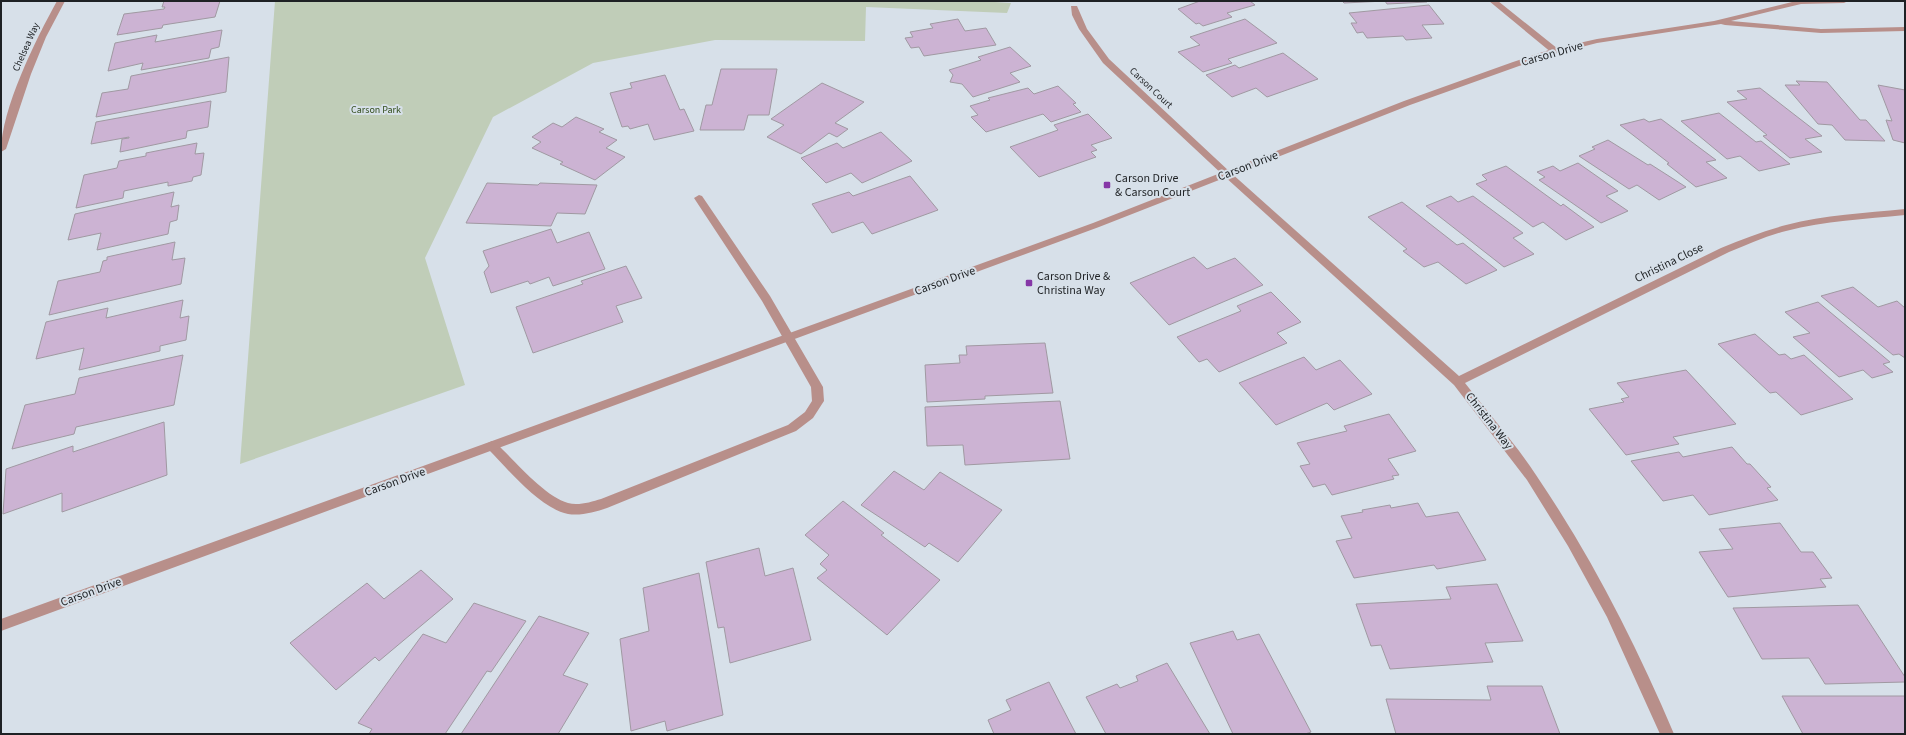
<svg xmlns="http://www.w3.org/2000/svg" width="1906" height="735" font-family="'Source Sans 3',sans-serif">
  <rect width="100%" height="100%" fill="#d7e0e9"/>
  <path fill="#c0cdb8" d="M275 1H979L1011 3 1007 13 866 7 865 41 715 40 593 63 493 117 425 258 465 385 240 464Z"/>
  <path fill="#ccb3d3" stroke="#a099a2" d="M164 1H220L215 17 163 25 162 28 117 35 124 14 164 9 165 7H162Z
    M1200 1H1250L1255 5 1227 13 1232 17 1203 26 1199 23 1196 24 1178 9Z
    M1342 1H1426L1427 2 1387 4 1385 1 1344 3Z
    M1429 5 1444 24 1422 25 1432 38 1406 40 1403 36 1367 38 1363 32 1357 33 1351 23H1357L1349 13Z
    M958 19 965 31 986 28 996 45 924 56 919 47 911 48 905 38 913 37 910 32 933 28 930 24Z
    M1245 19 1277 43 1228 59 1232 63 1203 72 1178 52 1200 45 1190 37Z
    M222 30 219 47 211 49 209 58 141 70 143 63 108 71 115 43 157 35 155 42Z
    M1010 47 1031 66 1010 73 1020 82 973 97 962 84 950 82 953 75 949 70 981 60 978 57Z
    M1283 53 1318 79 1267 97 1256 88 1232 97 1206 75 1235 65 1239 68Z
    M229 57 226 92 96 117 102 93 128 89 131 76Z
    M721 69H777L769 115H748L744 130H700L706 105H712Z
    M665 75 680 110 684 109 694 131 654 140 648 124 630 129 628 126 622 127 610 93 632 88 630 83Z
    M1796 81 1827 82 1860 120H1866L1885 141 1845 140 1832 125 1818 124 1785 85H1800Z
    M822 83 864 102 835 123 848 129 837 137 829 133 801 154 767 137 784 125 771 119Z
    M1878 85 1905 90V143L1893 140 1886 120 1892 121Z
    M1058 86 1076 103 1073 104 1081 112 1051 122 1043 114 986 132 971 117 978 115 970 106 990 100 988 98 1028 88 1034 94Z
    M1760 88 1822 136 1805 139 1822 152 1790 158 1763 136 1767 135 1727 102 1747 99 1737 91Z
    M211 101 208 127 187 131 186 138 120 152 122 139 129 138V137L91 144 96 122Z
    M1719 113 1756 142 1761 141 1790 164 1759 171 1740 156 1727 159 1681 121Z
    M1088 114 1112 138 1091 145 1097 150 1091 152 1096 157 1039 177 1010 147 1058 130 1054 125Z
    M576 117 604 129 599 132 617 140 606 148 625 157 595 180 560 164 563 162 532 148 541 142 532 137 553 123 562 127Z
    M1644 119 1649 122 1661 119 1716 160 1706 162 1727 178 1696 187 1667 164 1669 163 1620 125Z
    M881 132 912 161 862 183 851 173 826 183 801 158 837 143 843 148Z
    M1608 140 1648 165 1650 164 1686 187 1659 200 1637 185 1629 189 1579 156 1595 149 1592 147Z
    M197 143 195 154 204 153 201 175 193 177 192 181 168 186V182L124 191 123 198 76 208 84 175 117 168 119 161 146 156V153Z
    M1578 163 1618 191 1606 196 1628 211 1601 223 1539 180 1545 177 1537 172 1553 166 1560 171Z
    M1506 166 1561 206 1563 204 1594 227 1566 240 1543 222 1533 227 1476 184 1487 180 1482 175Z
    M910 176 938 210 872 234 863 222 832 233 812 204 849 192 853 196Z
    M487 183 538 185 540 183 597 185 585 214 557 213 551 226 466 223Z
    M174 192 171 207 179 205 177 220 170 222 168 234 97 250 101 233 68 240 75 214Z
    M1451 196 1458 202 1473 196 1523 233 1513 238 1534 254 1504 267 1426 206Z
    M1402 202 1457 245 1463 243 1497 270 1466 284 1438 262 1424 267 1403 251 1407 249 1368 217Z
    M551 229 557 243 589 232 605 269 553 286 549 277 530 284 528 281 491 293 484 272 489 266 483 251Z
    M175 242 172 260 185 258 181 284 49 315 58 281 100 272 103 261 107 260V257Z
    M1194 257 1207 269 1235 258 1263 285 1169 325 1130 283Z
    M626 266 642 298 616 306 623 322 533 353 516 307 583 284 581 281Z
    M1853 287 1878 307 1897 301 1905 308V358L1899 354 1893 355 1821 296Z
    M1271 292 1301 322 1277 333 1287 343 1219 372 1207 359 1199 362 1177 337 1241 311 1237 306Z
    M183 300 180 318 189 316 186 340 160 346V351L79 370 84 348 36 359 46 322 108 308 106 318Z
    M1818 302 1890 362 1883 364 1893 372 1872 378 1863 370 1839 377 1793 337 1810 333 1785 312Z
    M1755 334 1779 355 1785 354 1791 359 1804 355 1853 399 1801 415 1776 392 1770 393 1718 344Z
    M1045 343 1053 393 985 396V399L927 402 925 365 960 363 959 355H967L966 346Z
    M183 355 174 405 76 427 74 434 12 449 25 405 75 394 79 378Z
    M1304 357 1316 370 1340 360 1372 394 1334 410 1327 403 1276 425 1239 383Z
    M1686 370 1736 424 1673 437 1679 444 1626 455 1589 409 1624 402 1621 399 1629 397 1617 383Z
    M1060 401 1070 459 965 465 963 445 927 446 925 407Z
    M1389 414 1416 451 1388 459 1399 475 1392 476 1394 479 1332 495 1325 484 1313 487 1300 466 1310 464 1297 443 1347 431 1344 426Z
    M164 422 167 475 62 512V493L3 514 6 469 73 446V452Z
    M1732 447 1747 464H1750L1771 487 1767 488 1778 500 1709 515 1693 495 1663 501 1631 461 1679 452 1683 457Z
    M894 471 924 490 940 472 1002 510 958 562 929 543 925 547 861 505Z
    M843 501 884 533 881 535 940 580 887 635 817 578 827 570 820 564 829 555 805 535Z
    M1418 503 1426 517 1458 512 1486 560 1437 569 1434 565 1354 578 1336 541 1352 538 1341 516 1363 512 1362 510 1390 505 1391 508Z
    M1780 523 1801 552H1813L1832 578 1820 579 1826 587 1728 597 1699 552 1733 549 1719 529Z
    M759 548 765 576 793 568 811 640 730 663 724 627 718 628 706 562Z
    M421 570 453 599 379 661 375 657 336 690 290 643 367 583 384 599Z
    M699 573 723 715 667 731 665 721 631 731 620 639 649 631 643 588Z
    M1497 584 1523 641 1485 643 1493 662 1390 669 1381 645 1371 646 1356 604 1451 599 1446 587Z
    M474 603 526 621 491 672 487 671 445 734H369L372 729 358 723 423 634 446 643Z
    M1858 605 1905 677V682L1825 684 1809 658 1762 659 1733 608Z
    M539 616 589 633 563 675 588 684 558 734H461Z
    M1233 631 1237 640 1259 634 1311 732 1305 734H1233L1190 643Z
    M1167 663 1210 734H1106L1086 697 1117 684 1120 688 1138 681 1136 676Z
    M1049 682 1076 734H994L988 720 1011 710 1006 700Z
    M1487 686H1542L1560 734H1396L1386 699 1491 700Z
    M1782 696H1905V734H1803Z"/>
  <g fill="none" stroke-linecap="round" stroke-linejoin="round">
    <path fill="#b88f8a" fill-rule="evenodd" d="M57 1H65L46 37 31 74 6 149 1 152C1 109 36 39 57 1Z
      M1489 1H1498L1558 49V53H1552Z
      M1071 6H1077L1087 29 1109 59 1230 172 1459 376 1721 248C1743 239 1764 231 1786 225 1825 215 1865 213 1905 209V215C1865 219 1825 221 1786 231 1766 236 1747 245 1729 252L1465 383C1489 414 1515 443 1536 475 1591 556 1636 644 1674 734H1660L1607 617 1568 546 1527 480 1454 385 1224 176 1103 63 1079 29 1072 15Z
      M699 195 702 196 770 296 823 387 824 401 822 404 813 418 796 431 607 508C595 512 581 516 568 514 539 508 508 469 488 449L486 446 488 443 492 441 496 443C513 459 545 497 568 503 578 506 591 502 601 499L788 425 805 412 812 401 811 387 762 301 694 198Z"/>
    <path fill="#b88f8a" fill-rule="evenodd" d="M1796 1H1848L1844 3 1801 4 1731 21 1821 29 1905 27V31L1821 33 1725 25 1721 24 1597 43 1558 53 1519 66 1410 105 1099 227 1 631V619L1093 223 1404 101 1513 62 1552 49 1597 39 1714 21Z"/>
  </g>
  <g fill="#8637a7" stroke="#d7e0e9" stroke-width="1.5">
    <rect x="1103" y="181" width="8" height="8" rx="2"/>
    <rect x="1025" y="279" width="8" height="8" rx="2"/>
  </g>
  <g text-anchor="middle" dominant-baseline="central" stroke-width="4" stroke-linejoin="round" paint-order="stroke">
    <g font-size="10" fill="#1e2124" stroke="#d7e0e9">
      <text transform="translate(26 47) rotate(-66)">Chelsea Way</text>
      <text transform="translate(1151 88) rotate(43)">Carson Court</text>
    </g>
    <g font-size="10" fill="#314c1a" stroke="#d7e0e9">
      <text x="376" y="110">Carson Park</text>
    </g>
    <g font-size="12" fill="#1e2124" stroke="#d7e0e9">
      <text transform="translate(1552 54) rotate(-16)">Carson Drive</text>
      <text transform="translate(1248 166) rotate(-21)">Carson Drive</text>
      <text transform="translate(1669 263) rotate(-26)">Christina Close</text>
      <text transform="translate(945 281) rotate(-20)">Carson Drive</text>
      <text transform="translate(1489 421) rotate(52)">Christina Way</text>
      <text transform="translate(395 482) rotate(-20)">Carson Drive</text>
      <text transform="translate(91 592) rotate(-20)">Carson Drive</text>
    </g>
    <g font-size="12" fill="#1e2124" stroke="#d7e0e9" text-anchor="start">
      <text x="1115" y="178">Carson Drive<tspan x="1115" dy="14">&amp; Carson Court</tspan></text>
      <text x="1037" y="276">Carson Drive &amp;<tspan x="1037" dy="14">Christina Way</tspan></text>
    </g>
  </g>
  <rect width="1906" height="735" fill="none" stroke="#1e2124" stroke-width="4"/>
</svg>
